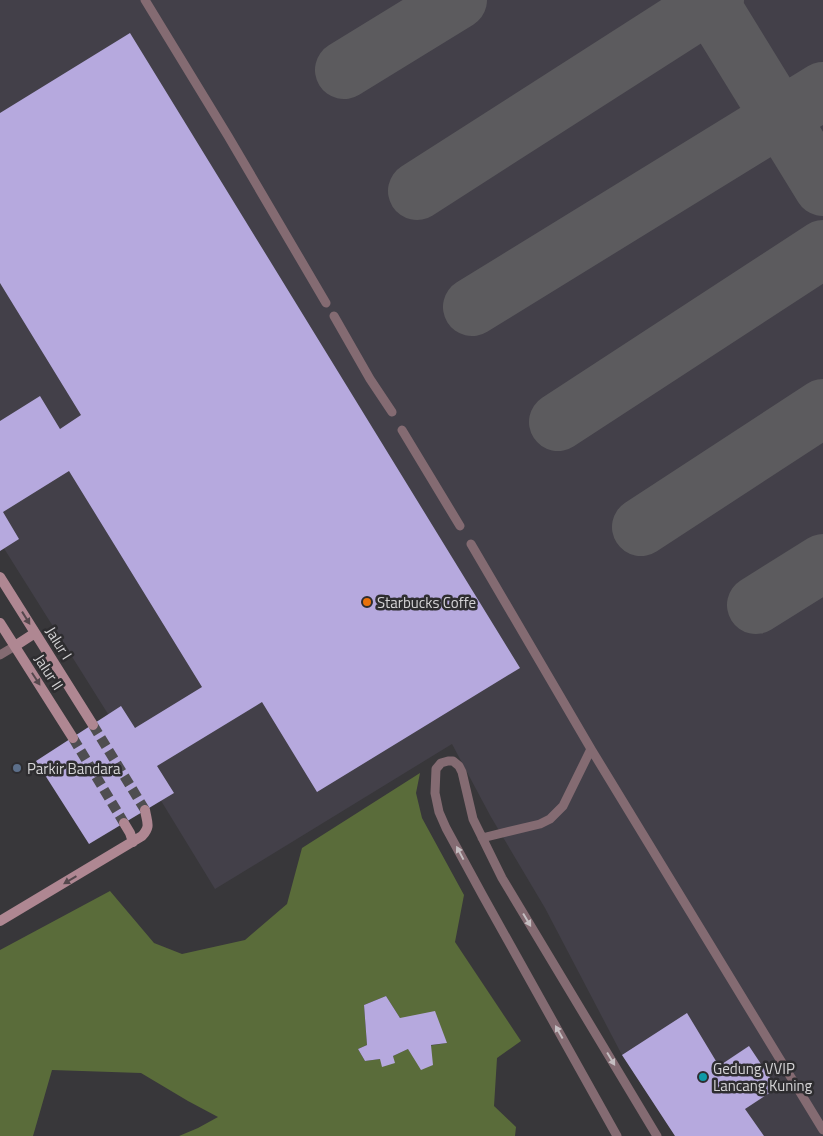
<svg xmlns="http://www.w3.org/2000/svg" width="823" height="1136" font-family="'Titillium Web',sans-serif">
  <rect width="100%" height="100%" fill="#38373a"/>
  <path fill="#434049" d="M0 0H823V1136H675L622 1055 545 908 491 817 452 744 215 889 108 714 0 542Z"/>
  <path fill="#5a6c3a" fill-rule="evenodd" d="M420 773 416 793 422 818 464 895 455 942 521 1041 497 1058 494 1106 516 1127 515 1136H179L198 1128 218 1117 188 1101 141 1073 52 1070 33 1136H0V950L110 891 154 943 182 954 245 940 287 904 302 848ZM386 996 400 1018 447 1043 408 1049 393 1056 394 1063 380 1059 365 1061 358 1049 367 1045 364 1005Z"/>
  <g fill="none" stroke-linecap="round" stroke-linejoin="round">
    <path stroke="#5c5b5e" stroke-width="58" d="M708 0 823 187
      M344 70 458 0
      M417 191 715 0
      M472 307 823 91
      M558 422 823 249
      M641 527 823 408
      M756 605 823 563"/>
  </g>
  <path fill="#b6a9de" d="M130 33 520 668 317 792 262 702 157 766 174 793 89 844 36 761 121 706 135 728 202 687 69 471 3 512 19 539 0 551V421L40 396 60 429 81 415 0 283V113Z
    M386 996 400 1018 435 1011 447 1043 431 1045 433 1065 421 1070 408 1049 393 1056 395 1063 382 1067 380 1059 365 1061 358 1049 367 1045 364 1005Z
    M687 1013 719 1066 749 1046 777 1088 745 1109 764 1136H675L622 1055Z"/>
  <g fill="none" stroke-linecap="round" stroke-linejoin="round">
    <path stroke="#4f4e51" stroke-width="10" stroke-dasharray="10 5" stroke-linecap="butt" d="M93 725 145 810
      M73 738 124 823"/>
    <path stroke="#846b72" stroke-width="9" d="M145 0 228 136 326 303
      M334 316 370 379 392 412
      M402 430 460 526
      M471 544 591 749 563 806 550 819 540 824 482 838
      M0 655 15 646
      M591 749 823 1130
      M617 1136 483 896 446 828 439 812 435 793 436 769 441 763 448 761H453L459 766 462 772 473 819 502 878 657 1136"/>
    <path stroke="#af8792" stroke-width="10" d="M0 577 93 725
      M0 623 73 738
      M15 646 35 633
      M124 823 130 833 133 842
      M0 921 142 836C151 826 147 823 145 810"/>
  </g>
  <defs><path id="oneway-solid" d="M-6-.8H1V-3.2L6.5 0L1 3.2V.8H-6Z" transform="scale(1.25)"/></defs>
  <g fill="#55484d">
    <use href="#oneway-solid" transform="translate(26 618) rotate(58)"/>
    <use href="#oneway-solid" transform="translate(36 679) rotate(57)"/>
    <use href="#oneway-solid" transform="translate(70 880) rotate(149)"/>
  </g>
  <g fill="#c4bec1">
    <use href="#oneway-solid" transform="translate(460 853) rotate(-118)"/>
    <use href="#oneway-solid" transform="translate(527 920) rotate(59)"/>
    <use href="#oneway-solid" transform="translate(559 1032) rotate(-119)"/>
    <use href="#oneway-solid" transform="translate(611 1059) rotate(59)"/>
  </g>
  <circle fill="#e8710a" stroke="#2e2d30" stroke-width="2" cx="367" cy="602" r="5"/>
  <circle fill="#5c6f8a" stroke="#2e2d30" stroke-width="2" cx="17" cy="768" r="5"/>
  <circle fill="#0f9aa8" stroke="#2e2d30" stroke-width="2" cx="703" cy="1077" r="5"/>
  <g text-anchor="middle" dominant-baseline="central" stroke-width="5" stroke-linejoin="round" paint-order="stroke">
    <g font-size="15" fill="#d4d3d5" stroke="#2e2d30" text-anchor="start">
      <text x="377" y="602">Starbucks Coffe</text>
      <text x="27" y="768">Parkir Bandara</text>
      <text x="713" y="1068">Gedung VVIP<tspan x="713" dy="17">Lancang Kuning</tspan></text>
    </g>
    <g font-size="15" fill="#d4d3d5" stroke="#2e2d30">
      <text transform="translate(59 643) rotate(58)">Jalur I</text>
      <text transform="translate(49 672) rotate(57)">Jalur II</text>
    </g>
  </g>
</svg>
